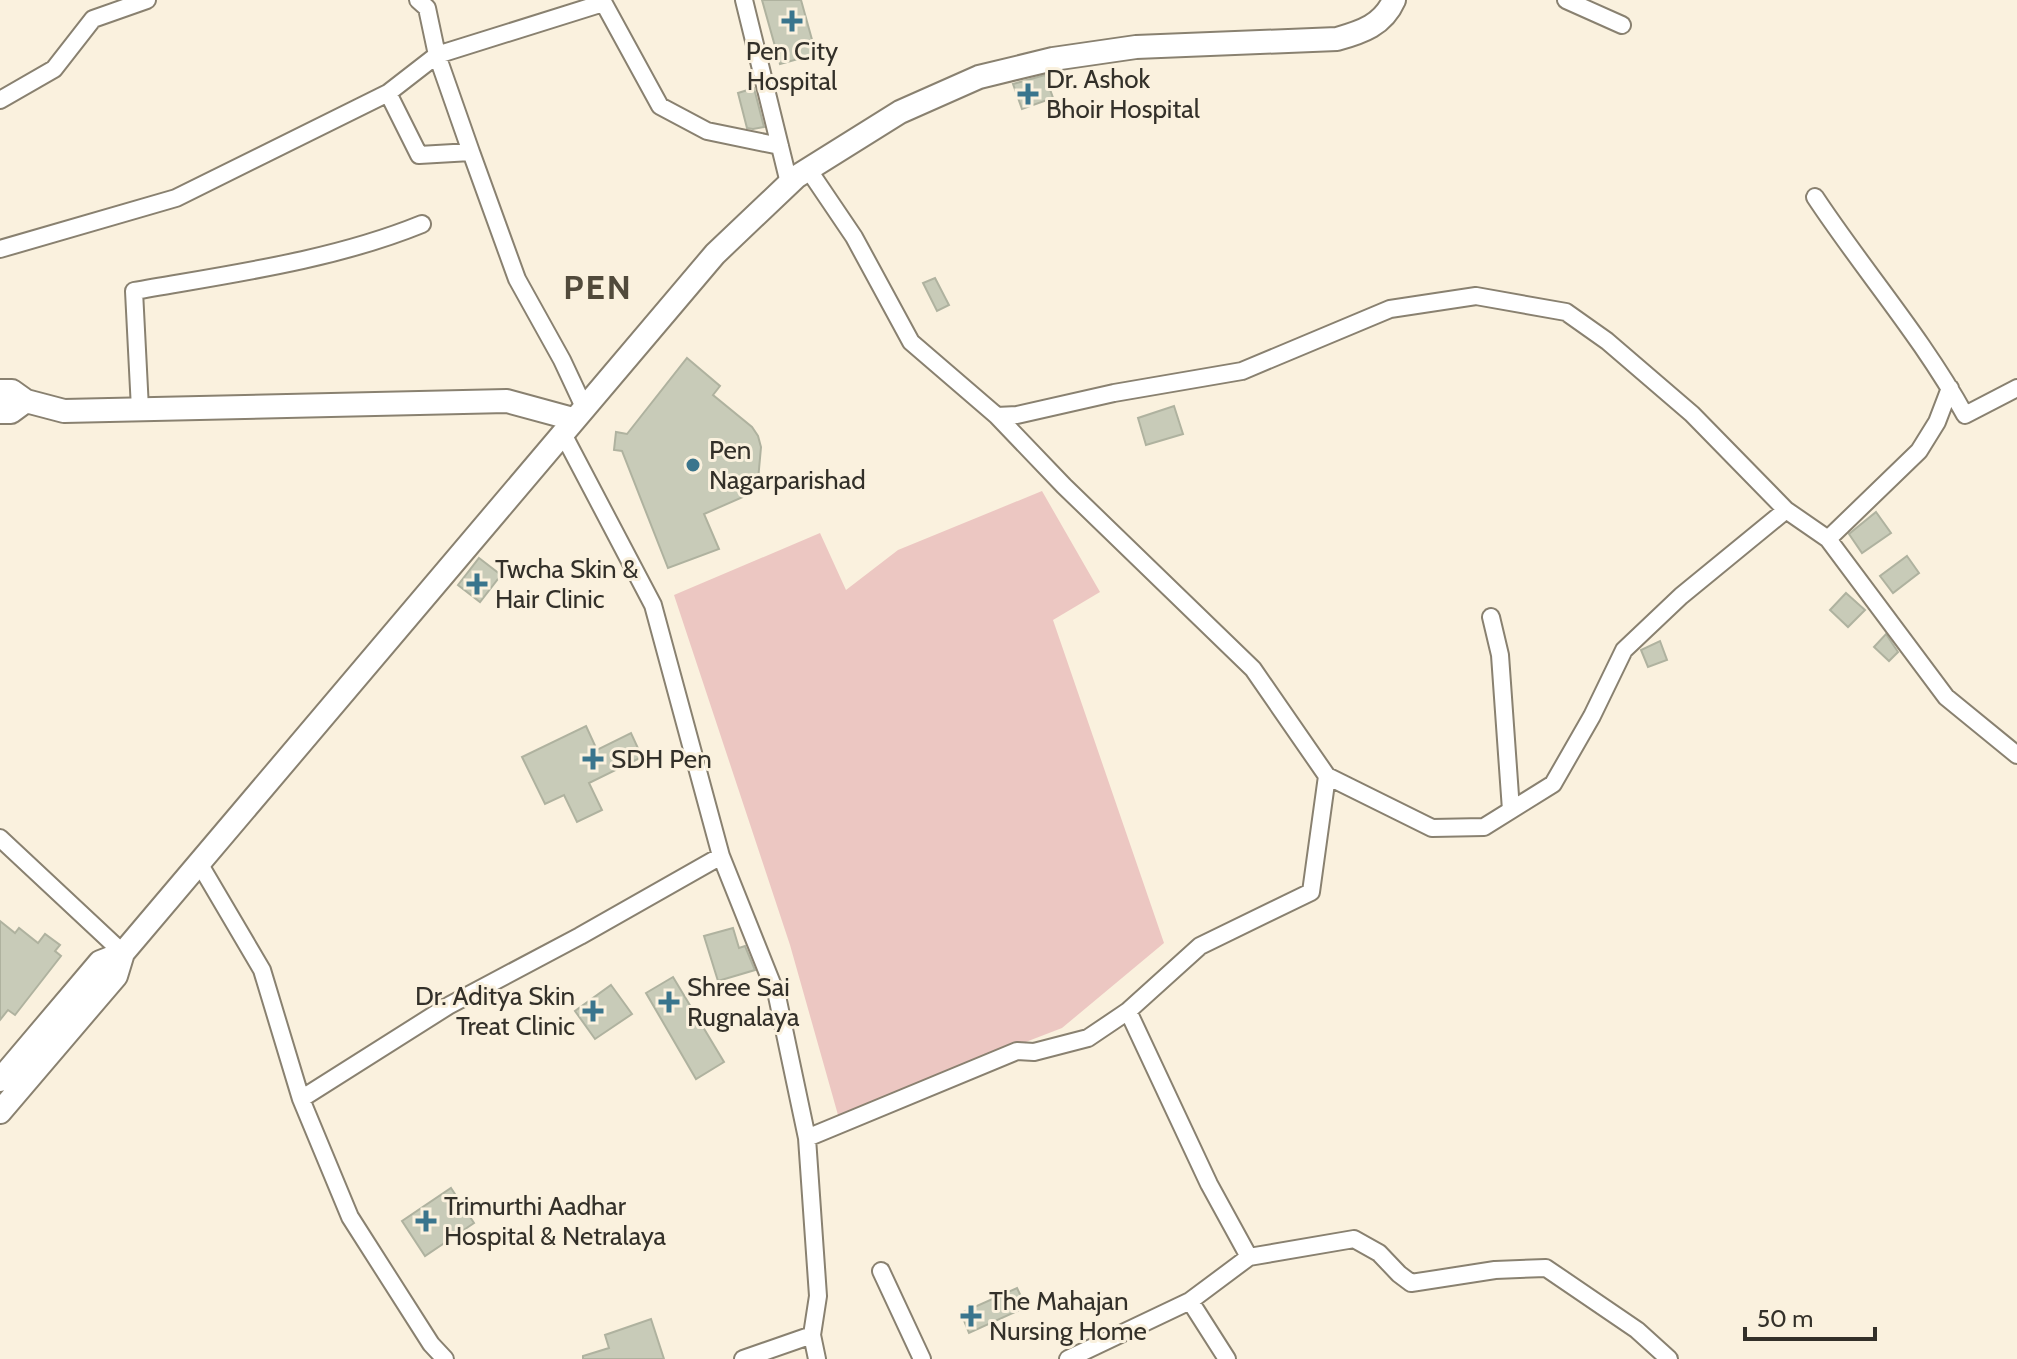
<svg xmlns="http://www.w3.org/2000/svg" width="2017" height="1359" font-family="Cabin,sans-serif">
  <rect width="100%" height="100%" fill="#faf1de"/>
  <path fill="#ecc7c2" d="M1042 491 1100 592 1053 620 1164 943 1062 1028 838 1115 790 945 674 595 820 533 846 590 898 550Z"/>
  <path fill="#c8cbb8" stroke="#afb29f" stroke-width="2" d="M762 0H801L816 54 780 64Z
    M1045 75 1053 98 1022 109 1013 84Z
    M754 88 764 127 753 129 747 128 738 93Z
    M935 278 949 305 937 311 923 283Z
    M687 358 720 386 713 395 752 427 758 436 761 447 758 480 743 497 704 514 719 549 668 568 622 451 614 450 616 432 627 434Z
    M1174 406 1183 434 1146 445 1138 418Z
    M1876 512 1891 533 1862 553 1849 534Z
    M1907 556 1919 573 1893 593 1880 576Z
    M479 558 501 575 480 602 458 585Z
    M1846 593 1865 610 1848 627 1830 610Z
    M1886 634 1898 652 1889 661 1874 647Z
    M1660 641 1667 660 1648 667 1641 650Z
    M586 726 597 750 631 733 642 757 589 783 602 810 577 822 564 795 545 804 522 757Z
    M0 921 15 933 19 928 38 943 45 934 60 945 55 951 61 956 15 1015 8 1010 0 1020Z
    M733 928 739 948 745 946 755 970 718 981 704 936Z
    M673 977 724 1062 696 1079 646 993Z
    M611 985 632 1014 595 1039 575 1011Z
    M451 1188 474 1223 425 1256 402 1221Z
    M1017 1288 1026 1307 969 1333 961 1313Z
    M651 1319 664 1359H583V1356L609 1348 605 1335Z"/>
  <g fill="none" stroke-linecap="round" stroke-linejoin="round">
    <g stroke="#898170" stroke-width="20">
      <path id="minor" d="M418 0 427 8 437 55 471 152
        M602 0 660 106 707 131 780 146
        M744 0 789 183
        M1566 0 1622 25
        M388 93 437 55 603 3
        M0 100 54 69 93 19 147 0
        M808 169 854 237 911 342 997 416 1064 486 1253 669 1327 776 1432 828 1484 827 1553 784 1592 716 1624 650 1681 596 1786 510 1692 414 1607 341 1566 312 1476 296 1390 309 1242 371 1114 393 1017 415 997 416
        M1815 197C1864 271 1922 337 1965 415L2017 388
        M0 249 176 198 388 93 419 155 471 152 517 279 562 360 584 407
        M140 409 134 291C230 274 331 261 422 224
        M562 432 653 605 721 856 777 996 807 1138 818 1296 812 1335 817 1359
        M1786 510 1828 539 1919 451 1937 422 1950 388
        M1828 539 1946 697 2017 755
        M1491 617 1500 655 1511 810
        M0 838 123 953
        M199 863 262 970 301 1099 350 1217 431 1344 445 1359
        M1128 1011 1209 1184 1249 1257
        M301 1099 448 1006 580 936 721 856
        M807 1138 1017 1051 1034 1052 1088 1038 1128 1011 1200 946 1311 892 1327 776
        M881 1271 922 1359
        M1190 1301 1227 1359
        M743 1359 812 1335
        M1068 1359 1190 1301 1249 1257 1354 1239 1379 1253 1399 1274 1411 1283 1495 1270 1546 1268 1637 1330 1669 1359"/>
    </g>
    <g stroke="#898170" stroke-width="26">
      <path id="secondary" d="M0 391H12L26 401 64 411 507 401 573 419
        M0 412H11L26 401
        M0 1080 100 962 123 953
        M0 1112 116 976 123 953 715 254 796 177 900 112 979 77 1053 59 1136 47 1337 39C1362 32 1383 25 1394 0"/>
    </g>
    <use href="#minor" stroke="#fff" stroke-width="16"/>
    <use href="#secondary" stroke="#fff" stroke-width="22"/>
  </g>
  <g fill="#3a758d" stroke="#faf1de" stroke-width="3">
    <path d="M788 9h8v8h8v8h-8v8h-8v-8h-8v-8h8z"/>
    <path d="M1024 82h8v8h8v8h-8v8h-8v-8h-8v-8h8z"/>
    <circle cx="693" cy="465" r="8"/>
    <path d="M473 572h8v8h8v8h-8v8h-8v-8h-8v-8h8z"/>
    <path d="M589 747h8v8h8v8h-8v8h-8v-8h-8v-8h8z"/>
    <path d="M665 990h8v8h8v8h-8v8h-8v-8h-8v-8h8z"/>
    <path d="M589 999h8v8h8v8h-8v8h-8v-8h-8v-8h8z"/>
    <path d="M422 1209h8v8h8v8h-8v8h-8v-8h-8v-8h8z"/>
    <path d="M967 1304h8v8h8v8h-8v8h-8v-8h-8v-8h8z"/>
  </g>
  <g text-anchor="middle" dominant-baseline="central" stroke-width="6" stroke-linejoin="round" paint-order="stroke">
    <g font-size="26" fill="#333029" stroke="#faf1de" text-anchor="start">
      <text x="792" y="51" text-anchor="middle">Pen City<tspan x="792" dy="30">Hospital</tspan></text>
      <text x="1046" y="79">Dr. Ashok<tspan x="1046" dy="30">Bhoir Hospital</tspan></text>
      <text x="709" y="450">Pen<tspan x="709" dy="30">Nagarparishad</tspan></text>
      <text x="495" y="569">Twcha Skin &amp;<tspan x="495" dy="30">Hair Clinic</tspan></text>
      <text x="611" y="759">SDH Pen</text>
      <text x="687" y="987">Shree Sai<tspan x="687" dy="30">Rugnalaya</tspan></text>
      <text x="575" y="996" text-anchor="end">Dr. Aditya Skin<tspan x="575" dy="30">Treat Clinic</tspan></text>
      <text x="444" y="1206">Trimurthi Aadhar<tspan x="444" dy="30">Hospital &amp; Netralaya</tspan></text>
      <text x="989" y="1301">The Mahajan<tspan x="989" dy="30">Nursing Home</tspan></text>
    </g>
    <g font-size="34" font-weight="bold" letter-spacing="2" fill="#514a3b" stroke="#faf1de">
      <text x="598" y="287">PEN</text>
    </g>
  </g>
  <path d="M1745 1327v12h130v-12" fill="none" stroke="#333029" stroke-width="4"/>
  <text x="1757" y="1327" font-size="24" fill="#333029" stroke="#faf1de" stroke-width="6" paint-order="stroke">50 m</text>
</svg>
